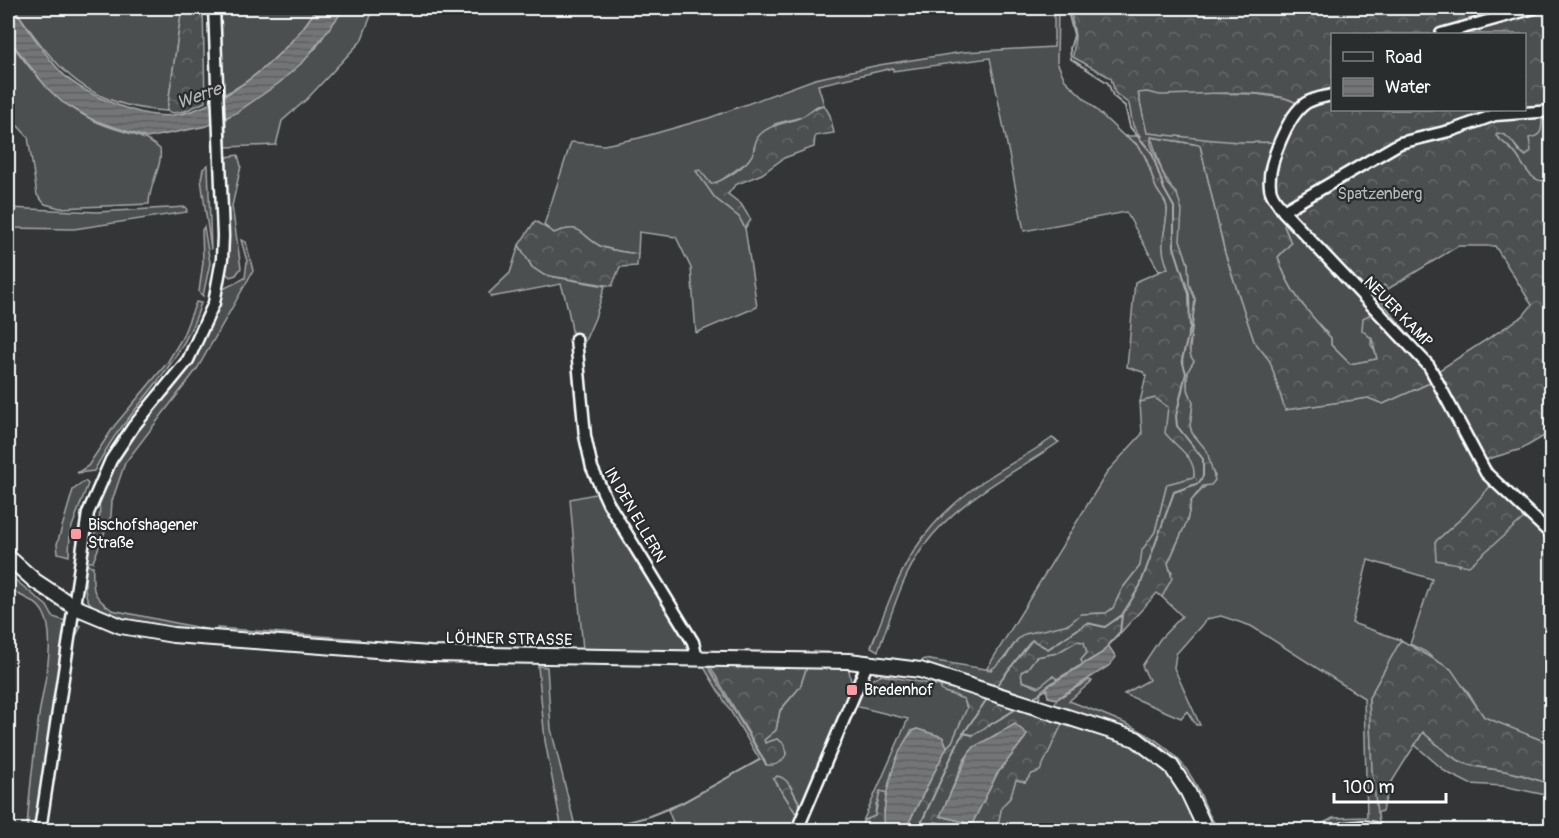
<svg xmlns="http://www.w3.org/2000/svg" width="1559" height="838" font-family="Pangolin,sans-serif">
  <defs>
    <pattern id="forest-crowns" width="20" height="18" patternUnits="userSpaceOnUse" patternTransform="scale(1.5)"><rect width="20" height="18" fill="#4c4f50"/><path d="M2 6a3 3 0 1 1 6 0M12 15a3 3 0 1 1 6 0" fill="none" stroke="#67696a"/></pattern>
    <pattern id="water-rules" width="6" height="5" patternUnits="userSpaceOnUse" patternTransform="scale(1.5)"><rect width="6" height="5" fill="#737576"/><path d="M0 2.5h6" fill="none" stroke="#606061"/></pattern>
  </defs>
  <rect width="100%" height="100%" fill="#333536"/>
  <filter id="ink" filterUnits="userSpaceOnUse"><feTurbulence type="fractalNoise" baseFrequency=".0167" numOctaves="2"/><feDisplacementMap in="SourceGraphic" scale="12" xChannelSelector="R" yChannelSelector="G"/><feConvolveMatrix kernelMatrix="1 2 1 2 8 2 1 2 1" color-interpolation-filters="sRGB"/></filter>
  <g filter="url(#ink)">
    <path fill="#4c4f50" stroke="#a6a7a8" stroke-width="1.5" fill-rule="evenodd" d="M14 8H182L167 111C86 107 57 69 14 8Z
      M221 8H317C295 43 261 77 223 95Z
      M345 8H374L361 41 307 99 282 121 276 145 226 147V118L316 48 337 15Z
      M1054 8H1058L1057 62 1065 80 1124 136C1145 145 1148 165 1155 185 1158 195 1169 201 1167 214 1165 236 1158 244 1169 268L1159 271 1126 212 1024 231 990 58 893 71V68L818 85 824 105 817 106 802 117 775 124 754 147V153L747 162 720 181 711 184 697 171 715 198 739 217 745 228 757 307 696 333 691 268 676 237 639 232 638 254C626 252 611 251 600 246 579 236 584 222 554 233L544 225 571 142 604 145 639 138 709 118 815 79 879 65 963 52 1054 47Z
      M8 38C30 71 57 103 93 120 116 132 140 132 160 149 163 167 149 183 149 204L60 208 45 204 37 195 28 137 18 126 12 129 8 127Z
      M1138 92 1256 94 1285 98 1297 103 1298 108 1277 143 1239 144 1146 133Z
      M1542 120H1551V179C1534 188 1525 168 1517 156 1512 149 1503 143 1496 136L1497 133 1509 136 1519 152Z
      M1151 137 1200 145 1225 253 1254 341 1270 361 1285 410 1368 398 1383 404 1434 381 1498 478 1551 529V744L1484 717 1465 688 1426 652 1410 644 1432 579 1368 560 1352 623 1401 640 1369 698 1372 769 1379 822 1370 821V830H1310L1333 818 1367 817 1364 698 1251 626 1221 616 1207 619 1176 654 1174 668 1200 725H1196L1187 711 1181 718 1124 694 1149 680 1142 666 1160 639 1182 616 1162 597 1172 572 1167 566 1187 521 1191 501 1215 476 1208 465 1207 451 1192 433 1190 426 1193 402 1187 387V378L1195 299 1189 284 1188 264 1180 240 1179 224 1171 187 1162 171ZM1464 516 1459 566 1435 542Z
      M238 155 241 166 232 206 241 268 236 275 230 277 225 272 227 157Z
      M208 165 211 250 201 179 203 169Z
      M186 207 187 212 74 229 8 228V208L97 212Z
      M1289 222 1373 314 1371 345 1378 354 1377 359 1350 364 1331 345V338C1308 312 1288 291 1278 257L1291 243 1284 226Z
      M204 227 210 263 203 296 199 292 203 262 202 230Z
      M241 240 246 242 253 271 197 369 125 463 112 501 111 516 93 562H86C87 546 97 534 99 519 101 511 98 503 100 496 112 452 151 417 178 383 200 356 213 322 223 289L245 278 247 261Z
      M519 245 532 267 544 275 605 286 595 318 581 350 593 464 606 492 692 637 687 641V651L583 650 570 499 600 493C571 427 584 352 561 284L491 297 489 293 510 273Z
      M196 302 201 303C186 353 152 387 121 428 110 441 102 457 94 471L77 473 88 466 115 425 167 363 182 338Z
      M1155 398 1168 407 1195 467 1194 477 1167 484 1155 532 1143 550 1140 566 1122 589 1113 608 1106 613 1081 614 1070 624 1017 640 998 667 986 670 1108 471 1142 434 1140 402Z
      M1052 438 1059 442C1013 474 958 499 924 546 902 575 891 617 878 651L871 647C900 572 913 531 982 482 1005 466 1030 454 1052 438Z
      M85 481 88 484 70 532 69 556 58 553 57 544 73 490Z
      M86 565 93 566C92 590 92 596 112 610L210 630 207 633 197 632C176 629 94 620 87 598 83 589 86 575 86 565Z
      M8 574 47 606 53 617 81 626 74 640 69 671 45 830H27C29 792 34 753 39 715 43 688 57 639 44 614 37 599 19 597 8 588Z
      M217 628 359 639 361 642 218 632Z
      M1076 641 1084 642 1087 653 1081 660 1083 664 1057 679 1053 676 1041 687 1022 681 1021 672 1027 669 1036 657 1057 653Z
      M702 664H709V668L766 765 787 753 783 743 777 739 764 743V740L776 730 780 711 800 687 807 666 844 668 849 670 852 688 801 806 790 785 774 779 797 815 790 830H676L668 810 760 760Z
      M538 666 547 667 551 729 576 830H562L545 741Z
      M881 675 940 686 942 691 964 699 967 709 952 742 947 747 943 737 917 729 911 731 896 760 887 793 883 792 876 804 875 816 863 821 908 719 855 706 869 681Z
      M1089 680 1092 681 1069 701C1114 718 1166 734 1192 778 1203 794 1206 816 1220 830H993C1001 823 997 813 1003 804 1011 792 1011 795 1016 779L1025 782 985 696 994 686 1054 705 1057 699Z
      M1423 732C1461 768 1461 764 1510 772 1524 775 1537 781 1551 783V796L1503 786 1470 784 1446 772 1415 745Z"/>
    <path fill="url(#forest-crowns)" stroke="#a6a7a8" stroke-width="1.5" fill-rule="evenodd" d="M182 8H203L205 102 185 111 173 113 167 111Z
      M1070 8H1551V120H1542C1542 131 1541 136 1529 138L1531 151 1526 156C1514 149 1512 134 1497 133L1496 136C1503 142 1512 149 1517 156 1525 168 1534 187 1551 179V432L1522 449 1481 461 1434 381 1383 404 1368 398 1285 410 1270 361 1254 341 1225 253 1200 145 1151 137V144L1167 184 1177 194 1182 211 1180 240 1188 264 1189 284 1195 299 1189 348 1191 357 1194 361 1189 369 1187 378V387L1193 402 1190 426 1192 433 1207 451 1215 480 1211 485 1203 486 1191 501 1187 521 1168 563 1172 578 1162 597 1157 593 1102 653 1083 664 1081 660 1087 653 1084 642 1077 641 1057 653 1036 657 1027 669 1021 672 1022 681 1038 688 1053 676 1057 679 1042 690 1039 700 922 664V661L924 659 991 670 1006 657 1017 640 1025 634 1069 624 1081 614 1106 613 1113 608 1122 589 1140 566 1142 550 1155 532 1167 484 1194 477C1196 457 1177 448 1165 433L1168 407 1155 398 1140 402 1146 376 1143 372 1127 367 1135 282 1168 268C1158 244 1165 236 1167 213 1169 201 1158 195 1155 185 1148 165 1146 145 1124 136H1140L1133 126 1129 104 1115 93 1111 78 1073 57 1075 36ZM1332 34H1524V110H1332ZM1147 92 1160 95C1193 95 1270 87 1297 103L1298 108 1277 142C1232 144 1191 137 1147 133L1138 93ZM1289 222 1373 313 1363 318 1362 330 1372 339 1377 359 1350 364 1331 345V338C1308 312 1288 291 1278 257L1291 243 1284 226ZM1458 246H1495L1532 305 1523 316 1438 371 1375 293 1384 285 1388 289Z
      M824 105 830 115 834 133 815 136 814 147 784 158 762 174 735 185 728 194 741 204 751 220 745 228 739 217 715 198 696 171 700 170 711 184C723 181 746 167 752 155 755 150 754 143 758 137 768 124 785 124 799 118 809 114 814 107 824 105Z
      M535 221 554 233C584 222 579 235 600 246 611 251 626 252 638 254L637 266 620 267 612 286 544 275 532 267 519 245Z
      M1493 483 1525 517 1469 566 1436 560 1435 542 1464 516Z
      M1401 640 1451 669 1484 717 1551 744V783C1537 781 1524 775 1510 772 1459 763 1463 768 1423 732L1391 783 1382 811 1377 813 1372 769 1369 698Z
      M709 664 807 666 800 687 780 710 776 730 764 740 765 743 777 739 783 743 787 753C782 762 778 766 767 765Z
      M940 686 985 696 1049 716 1062 724 1040 771 1032 774 1025 782 1016 780 1010 798 1002 806 998 825 993 830C970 830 957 826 935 822L931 830H905L947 747 952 742 967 708 964 699 942 691ZM1001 732 1025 738 997 774 972 824 941 816 964 760 974 747Z
      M777 776C791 778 793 796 801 806L797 815 774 779Z
      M880 791 887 793 884 811 886 830H860L863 821 875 816Z"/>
    <path fill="url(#water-rules)" stroke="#abacad" stroke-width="1.5" d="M8 8H14C29 29 44 55 62 73 84 95 144 120 175 115 228 106 289 52 317 8H345L305 60 279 83 236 113 207 126 147 138 93 120 62 102 47 88 8 38Z
      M1108 645 1116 657 1110 665 1057 699 1048 697 1046 687 1102 653Z
      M1015 724 1027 734 1025 738 997 774 972 824 940 816 969 753 974 747Z
      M917 729 943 737 947 747 905 830H886C878 811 897 737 917 729Z"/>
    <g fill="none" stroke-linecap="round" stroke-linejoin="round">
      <path stroke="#abacad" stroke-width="2" d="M1108 645 1120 632 1122 615
        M996 686 1032 640 1048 649 1087 623 1105 627 1122 615 1140 586 1174 492 1199 483 1203 476V459L1177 426 1176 416 1186 373 1182 360 1190 328 1189 294 1174 247V207L1164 189 1152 153 1130 127 1125 106 1113 96 1108 83 1071 59 1070 49 1074 35 1067 8
        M1032 698 1047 689
        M963 733 973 735 1018 708
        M596 830 647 817 682 803 759 760
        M918 830 959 740 987 699"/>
      <g stroke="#fff" stroke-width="15">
        <path id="minor" d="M1441 34 1534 8
          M1332 95C1324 97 1314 98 1306 103 1288 115 1267 165 1270 187 1270 195 1279 204 1283 211L1429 366 1486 473 1552 535
          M1283 211 1400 143 1453 130 1495 115 1552 111
          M576 339 585 436 592 468 608 503 693 642 697 659
          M40 830 88 513 111 460 133 427 188 360 214 303 222 259 223 236 214 8
          M797 830 868 662"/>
      </g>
      <g stroke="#fff" stroke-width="18">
        <path id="major" d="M8 557 35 581 73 606 121 626 173 635 430 654 849 661 920 670 1136 739 1171 766 1188 792 1206 830
          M1344 830 1364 828 1375 830"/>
      </g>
      <use href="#minor" stroke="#2a2d2e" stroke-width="10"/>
      <use href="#major" stroke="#2a2d2e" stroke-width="14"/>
    </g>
  </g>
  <g fill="#ff9aa2" stroke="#2a2d2e" stroke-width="2">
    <rect x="70" y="528" width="12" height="12" rx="3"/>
    <rect x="846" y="684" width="12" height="12" rx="3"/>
  </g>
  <g text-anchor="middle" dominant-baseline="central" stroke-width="4.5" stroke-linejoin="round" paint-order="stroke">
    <g font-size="16" fill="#b7b9b9" stroke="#2a2d2e">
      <text x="1380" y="194">Spatzenberg</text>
    </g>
    <g font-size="16" fill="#fff" stroke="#2a2d2e">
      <text transform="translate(1398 312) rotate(46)">NEUER KAMP</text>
      <text transform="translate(635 515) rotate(60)">IN DEN ELLERN</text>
      <text transform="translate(509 639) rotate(1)">LÖHNER STRASSE</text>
    </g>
    <g font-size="16" fill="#fff" stroke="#2a2d2e" text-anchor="start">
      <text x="88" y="525">Bischofshagener<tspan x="88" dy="18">Straße</tspan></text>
      <text x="864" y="690">Bredenhof</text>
    </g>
    <g font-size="18" font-style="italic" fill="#b2b3b4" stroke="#2a2d2e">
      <text transform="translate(199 96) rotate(-20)">Werre</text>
    </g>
  </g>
  <rect width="1559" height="838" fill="none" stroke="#2a2d2e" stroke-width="30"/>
  <rect x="15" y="15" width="1529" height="808" fill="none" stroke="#fff" stroke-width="2" filter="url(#ink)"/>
  <rect x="1331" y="33" width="195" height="78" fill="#2a2d2e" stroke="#7f8182" stroke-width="1.5"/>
  <rect x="1343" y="52" width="30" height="9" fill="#2a2d2e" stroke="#7f8182" stroke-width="1.5"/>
  <text x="1385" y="63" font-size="18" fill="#ffffff">Road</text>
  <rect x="1343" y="78" width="30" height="18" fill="url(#water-rules)" stroke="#7f8182" stroke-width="1.5"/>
  <text x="1385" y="93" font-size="18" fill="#ffffff">Water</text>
  <path d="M1334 793v9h112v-9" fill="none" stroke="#ffffff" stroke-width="3"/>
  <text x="1343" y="793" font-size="18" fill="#ffffff" stroke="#2a2d2e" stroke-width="4.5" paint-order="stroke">100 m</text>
</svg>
